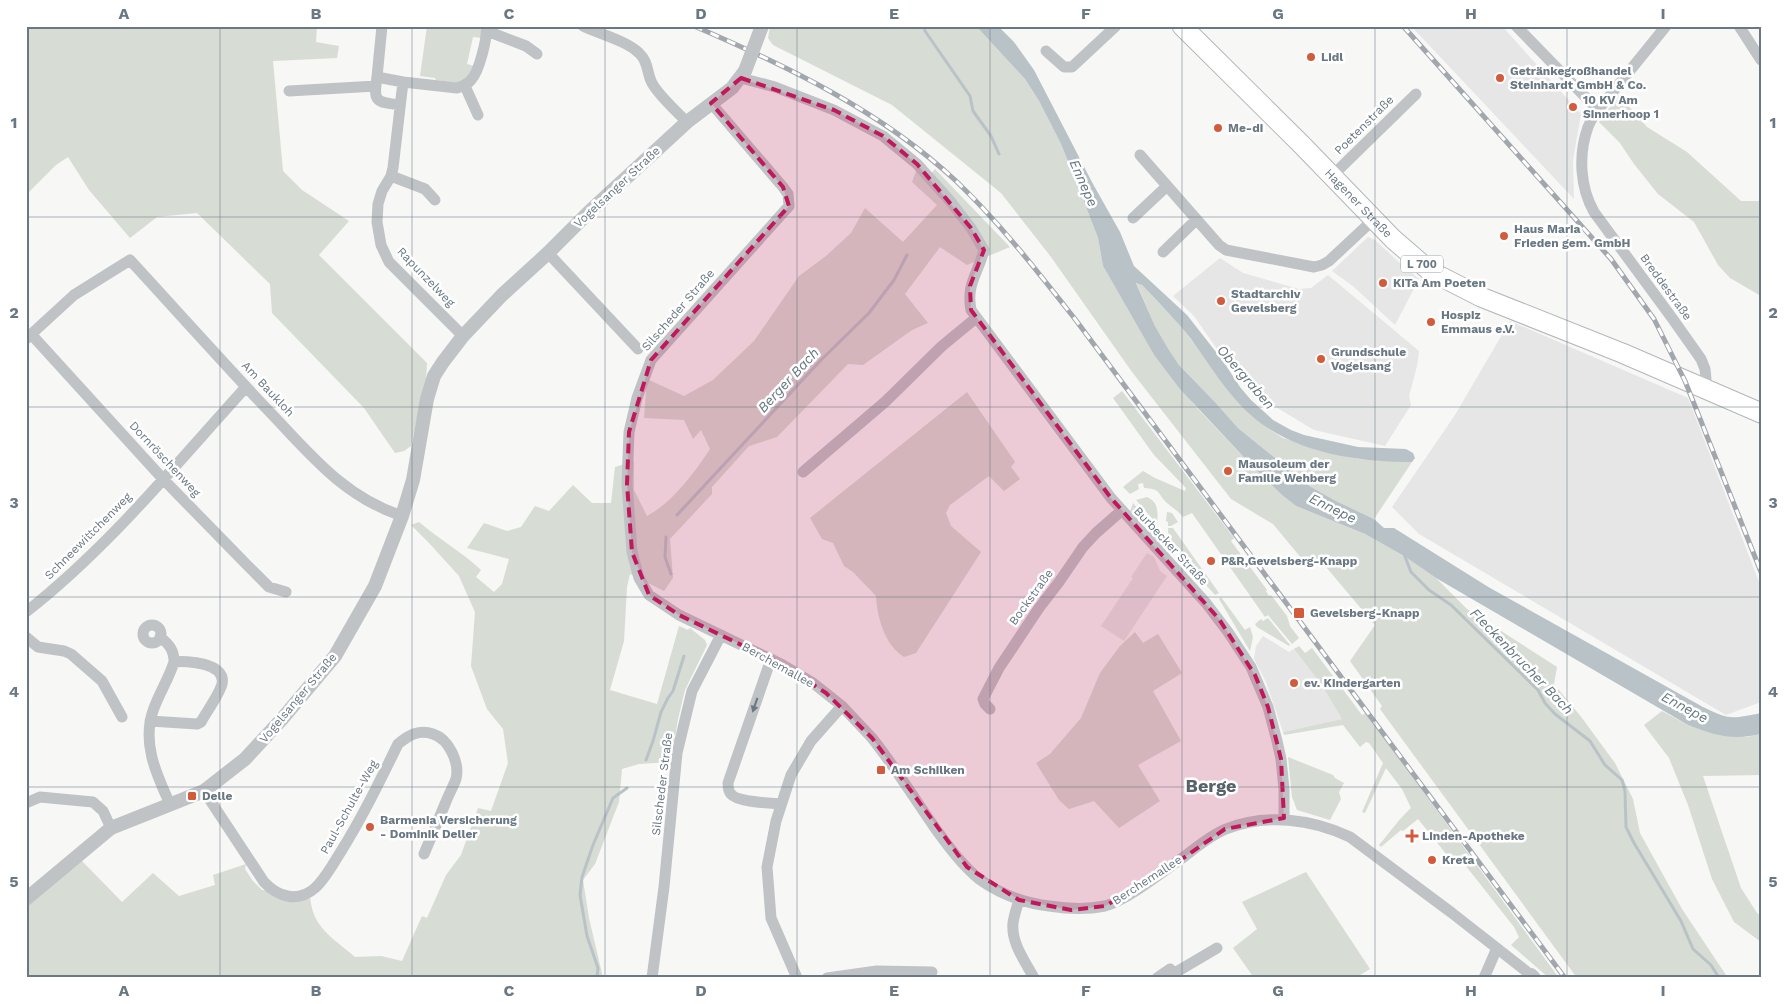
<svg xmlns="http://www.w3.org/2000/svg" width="1787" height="1004" font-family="'Work Sans',sans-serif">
  <rect width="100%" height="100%" fill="#f7f7f5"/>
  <path fill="#e5e6e5" d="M1411 26H1502L1581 114 1573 160 1574 199Z
    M1368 237 1375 240 1402 265 1419 279 1395 325 1354 287 1332 271Z
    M1220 258 1243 273 1299 289 1311 288 1328 275 1419 351 1417 366 1409 396 1411 405 1385 446 1314 430 1261 398 1240 382 1194 316 1173 296Z
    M1510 321 1688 398 1761 587V702L1726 715 1419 534 1392 507 1455 415Z
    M1147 553 1154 557 1160 571 1167 576 1124 641 1101 626 1133 578 1131 577Z
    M1263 636 1289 652 1294 649 1321 684 1342 719 1283 732 1266 682 1254 659 1256 646Z"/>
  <path fill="#d7dcd4" d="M26 26H317L316 42 339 46 337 58 273 61 283 171 302 190 349 221 319 255 427 363 426 379 411 446 404 451 395 453 364 408 272 313 270 284 197 213 157 217 130 238 89 190 68 157 56 165 26 195Z
    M427 26H472L482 30 481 38 473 37 467 64 474 66 467 79 458 83 436 80 435 78 420 76Z
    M770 26H976L1025 79 1039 101 1061 144 1081 194 1098 238 1103 266 1154 355 1197 408 1254 468 1282 495 1296 506 1365 534 1404 556 1436 578 1467 609 1557 667 1554 684 1582 718 1615 763 1633 799 1640 833 1682 909 1728 978H1577L1380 709 1382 706 1350 661 1375 625 1326 567 1302 559 1273 524 1231 499 1132 372 1051 257 1001 193 892 105 773 45 768 38Z
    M1619 95 1647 127 1687 152 1741 201H1761V296L1730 278 1718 265 1694 222 1658 194 1634 164 1620 143 1599 122Z
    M935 169 1010 247 967 265 940 247 905 294 928 323 912 330 863 365 848 364 777 437 749 446 712 487V494L670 539 673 578 664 591 630 574 627 587 624 641 610 690 657 704 679 626 688 630 690 628 705 640 707 645 685 690 678 719 671 762 639 764 622 769 619 802 595 864 583 880 589 918 603 978H26V939L29 936 26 934V902L81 860 122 902 153 873 179 896 215 885 213 875 246 864 245 869 253 881 262 890 310 894C311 927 332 937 355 957L381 956 402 961 422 916 427 918 446 875 461 855 478 808 491 811 508 763 503 729 487 709 471 666 475 612 459 576 430 544 411 525 419 522C439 539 462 552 481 570L476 577 494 592 502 584 509 559 467 548 484 523 507 531 521 527 535 506 549 511 573 485 592 503H611L615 467 634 461V490L647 516C672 503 695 472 710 449L701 430 693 439 684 420 644 418 647 379 684 396 713 380 754 341 799 276 826 256 851 233 865 208 903 242 937 205 912 182 916 171 926 180Z
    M1136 282 1142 285 1177 322 1252 416 1272 431 1283 438 1358 459 1412 462 1374 519 1336 501 1311 487 1238 428 1215 402 1179 365 1169 350 1155 326Z
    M1122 391 1234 538 1231 541 1267 590 1266 591 1269 596 1271 595 1287 616 1290 626 1299 638 1292 644 1268 615 1265 617 1192 513 1183 517C1178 511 1173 508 1167 503 1157 494 1162 489 1144 488L1143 483 1138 484 1139 489 1130 494 1123 487 1143 471 1155 478 1185 491 1186 488 1154 455 1113 398Z
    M967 392 1015 462 1011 467 1020 479 1004 491 989 476 950 505 946 513 951 526 981 552 916 653 904 657C885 645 877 618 876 596L853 572 844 566 833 543 822 539 810 518Z
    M1147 497C1159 502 1158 513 1157 524L1136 500Z
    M1133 503 1156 530 1157 541 1130 512Z
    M1167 512 1172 513 1178 522 1171 526H1168V522L1166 521Z
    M1168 528H1173L1219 593 1215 595 1188 565 1190 563 1186 559 1184 560C1174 550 1168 542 1168 528Z
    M1221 597 1245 630 1250 627 1253 637 1250 651 1219 599Z
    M1268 618 1290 645 1289 646 1257 627 1255 624 1261 619 1263 621Z
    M1135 632 1143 643 1158 634 1182 673 1153 691 1181 741 1138 765 1160 801 1119 828 1094 801 1069 809 1059 800 1036 763 1050 754 1081 718 1100 673 1120 646Z
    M1299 646 1305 653 1312 648 1362 715 1366 713 1559 978H1549L1511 945 1519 937 1514 927 1462 861 1455 865 1450 854 1447 855 1418 819 1403 831 1401 830 1381 847 1379 845C1390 832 1398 820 1411 808L1402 789 1386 768 1365 813 1362 812 1383 763 1369 743 1366 742 1360 747 1343 725 1284 735 1283 732 1342 719 1321 684 1294 649Z
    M1662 711 1688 725 1747 737 1761 734V775L1703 776 1741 888 1757 913 1761 916V942L1734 922 1712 879 1688 805 1669 758 1644 725Z
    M1288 757 1333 775 1335 778 1344 783 1339 792 1341 799 1330 820 1297 810 1292 797Z
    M1306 872 1370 969 1355 978H1254L1233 948 1257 929 1242 902Z"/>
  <path fill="#b9c3c7" d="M976 26H998L1014 42 1034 70 1093 184 1120 232 1134 266 1187 315 1223 361 1240 387 1251 400 1273 420 1291 430 1304 435 1358 447 1406 449 1413 453 1415 458 1412 462C1358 462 1295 453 1253 417 1228 396 1210 365 1191 339 1176 320 1159 303 1142 285L1136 283 1155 326 1169 350 1179 365 1215 402 1238 428 1311 487 1336 501 1374 519 1384 528H1394L1490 588 1703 707C1730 720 1731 719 1761 713V734C1732 741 1715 735 1688 725L1436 578 1404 556 1365 534 1296 506 1282 495 1254 468 1180 389 1154 355 1103 266 1098 238 1081 194 1061 144 1039 101 1025 79Z"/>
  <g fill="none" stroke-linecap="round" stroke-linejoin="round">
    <path stroke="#b9c3c7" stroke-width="3" d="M924 26 925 31 970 96 973 111 991 136 999 154
      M677 515 821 360 869 313 894 280 907 255
      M666 537 665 557 671 574
      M1404 554 1411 572 1429 590 1451 605 1538 690 1545 703 1555 714 1590 741 1605 765 1622 780 1625 791 1626 827 1634 843 1681 921 1693 949 1711 965 1719 978
      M646 760 653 741 661 712 668 698 673 691 684 656
      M597 978 598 968 587 936 580 895 582 877 593 845 613 798 627 788"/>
    <g stroke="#b2b7ba" stroke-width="21">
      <g id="primary">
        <path id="s1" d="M1182 26 1302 145 1393 239 1430 271 1481 297 1622 353 1761 413"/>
      </g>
    </g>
    <path stroke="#bfc3c6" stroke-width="11" d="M583 26C600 34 627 41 639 53 648 61 647 72 651 81 656 93 677 112 687 122
      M1516 26 1598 110
      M1666 26C1649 47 1632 68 1615 89 1606 101 1593 113 1588 127 1578 155 1580 187 1594 212L1672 318 1701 359 1705 369 1706 379 1702 388
      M1739 26 1761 60
      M487 31 526 46 537 54
      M1046 51 1064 67H1072L1116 26
      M377 77 382 26
      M741 78 775 87 834 110 883 136 917 164 951 202 971 228 984 250C978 274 966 284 971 310L1111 498 1206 603 1228 632 1251 667 1268 707 1277 741 1281 759 1284 789V818
      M403 82 457 88C463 86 467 85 471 80 479 72 488 37 486 26
      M465 86 478 115
      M289 91 376 86
      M711 103 783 187 788 194 789 206 651 360 637 398 629 432 627 484 632 552 639 578 649 595 679 615 781 664 813 683 842 706 872 738C895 767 914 798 935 828 948 846 962 865 979 879 1000 894 1024 903 1049 906 1068 909 1086 910 1105 906 1128 900 1165 870 1185 856 1198 846 1211 835 1226 829 1266 813 1312 819 1350 837L1452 913 1531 975
      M400 105C376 102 373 102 377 77L403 82 393 168 391 176 382 191 378 204 377 222 381 245 389 262 463 336
      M1140 155 1219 245 1226 250 1314 267 1322 265 1329 261 1374 219
      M391 176 425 189 435 200
      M1332 176 1416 94
      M1133 218 1167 186
      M1163 252 1196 220
      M548 253 638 349
      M31 334 163 479 247 565 269 587 286 592
      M26 339 74 295 130 260C175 309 219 358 264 406 308 451 340 495 402 516
      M803 472 885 402 942 346 976 318
      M26 612C109 547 176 464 246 387
      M143 634a9 9 0 1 1 18 0a9 9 0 1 1-18 0Z
      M26 637 38 647 64 651 71 654 102 681 122 717
      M160 637C169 644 174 650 174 662 169 678 160 692 154 708 141 741 156 774 170 804
      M771 659 728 783C728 787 728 791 731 794 737 802 770 803 781 804
      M990 709 985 704 983 699 999 668 1039 608 1059 582 1083 547 1096 533 1121 511
      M150 721 197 724 201 722C207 711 219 695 222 684 227 663 186 660 174 662
      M204 791 264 882C278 897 298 903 315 888 325 879 333 864 340 853 362 818 380 781 398 744 409 735 419 729 433 734 449 739 460 763 456 779 453 787 448 796 445 804 438 821 431 837 424 854
      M26 803 40 797 93 802 103 811 111 828
      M1019 900C1017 907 1014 915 1013 923 1011 943 1025 961 1034 978
      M1173 974 1217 948
      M652 978 664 887 677 753 692 691 721 635
      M797 978 771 918 767 867 776 821 791 775 811 741 842 706
      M827 978 877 971 932 972
      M1157 978 1170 969 1175 976
      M1484 978 1497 948"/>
    <path stroke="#bfc3c6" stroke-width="14" d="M26 899 111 828 204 791 245 759 282 719 335 656 375 586 402 516 413 480 427 399 434 376 443 362 463 336 502 295 548 253 589 212 687 122 732 88 745 71
      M1531 975 1534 978"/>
    <use href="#primary" stroke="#fff" stroke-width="19"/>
    <g stroke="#a1a7ac" stroke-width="5">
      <path id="rail" d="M694 26C787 66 881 111 956 181 1000 223 1037 271 1075 319L1565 978
        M1403 26 1611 259 1654 319 1685 381 1761 572"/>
    </g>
    <use href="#rail" stroke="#fff" stroke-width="3" stroke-dasharray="9" stroke-linecap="butt"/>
    <path stroke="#bfc3c6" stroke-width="14" d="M745 71 762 26"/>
  </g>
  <defs><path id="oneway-solid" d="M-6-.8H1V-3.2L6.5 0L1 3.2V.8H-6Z" transform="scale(1.25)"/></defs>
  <use fill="#697883" href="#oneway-solid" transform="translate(755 705) rotate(109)"/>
  <path fill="#c2185b" fill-opacity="0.2" stroke="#c2185b" stroke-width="4" stroke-dasharray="10 6" stroke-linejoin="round" d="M741 78 834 110 883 136 917 164 971 228 984 250 970 286 971 310 1111 498 1219 619 1255 675 1268 707 1281 759 1284 818 1225 829 1156 877 1105 906 1071 910 1019 900 967 867 872 738 826 693 781 664 679 615 649 595 632 552 627 484 629 432 651 360 789 206 783 187 711 103Z"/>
  <path fill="none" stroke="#697883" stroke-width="1" stroke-opacity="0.55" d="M220 26V978M412 26V978M605 26V978M797 26V978M990 26V978M1182 26V978M1375 26V978M1567 26V978M26 217H1761M26 407H1761M26 597H1761M26 787H1761"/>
  <g fill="#d35a3a" stroke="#fff" stroke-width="2">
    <circle cx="1311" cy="57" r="5"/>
    <circle cx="1500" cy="78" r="5"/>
    <circle cx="1573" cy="107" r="5"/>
    <circle cx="1218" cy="128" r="5"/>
    <circle cx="1504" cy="236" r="5"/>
    <circle cx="1383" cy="283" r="5"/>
    <circle cx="1221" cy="301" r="5"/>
    <circle cx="1431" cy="322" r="5"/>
    <circle cx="1321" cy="359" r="5"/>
    <circle cx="1228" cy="471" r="5"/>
    <circle cx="1211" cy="561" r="5"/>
    <rect x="1293" y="607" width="12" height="12" rx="2.5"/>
    <circle cx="1294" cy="683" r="5"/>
    <rect x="876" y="765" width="10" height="10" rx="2.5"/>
    <rect x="187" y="791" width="10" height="10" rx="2.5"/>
    <circle cx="370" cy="827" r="5"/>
    <path d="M1409.5 828.5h5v5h5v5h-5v5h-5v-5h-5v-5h5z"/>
    <circle cx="1432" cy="860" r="5"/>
  </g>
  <g text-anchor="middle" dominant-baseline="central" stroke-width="5" stroke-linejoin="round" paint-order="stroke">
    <rect fill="#fff" stroke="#96a0a8" stroke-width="1" x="1401" y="255.5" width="42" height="17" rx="4"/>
    <g font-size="11" font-weight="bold" fill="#697883">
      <text x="1422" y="264">L 700</text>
    </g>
    <g font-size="12" font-weight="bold" fill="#697883" stroke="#fff" text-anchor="start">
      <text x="1321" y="57">Lidl</text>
      <text x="1510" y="71">Getränkegroßhandel<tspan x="1510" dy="14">Steinhardt GmbH &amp; Co.</tspan></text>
      <text x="1583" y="100">10 KV Am<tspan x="1583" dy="14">Sinnerhoop 1</tspan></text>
      <text x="1228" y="128">Me-di</text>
      <text x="1514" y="229">Haus Maria<tspan x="1514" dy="14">Frieden gem. GmbH</tspan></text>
      <text x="1393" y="283">KiTa Am Poeten</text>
      <text x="1231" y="294">Stadtarchiv<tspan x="1231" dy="14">Gevelsberg</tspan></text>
      <text x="1441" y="315">Hospiz<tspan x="1441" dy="14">Emmaus e.V.</tspan></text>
      <text x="1331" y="352">Grundschule<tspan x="1331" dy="14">Vogelsang</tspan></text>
      <text x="1238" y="464">Mausoleum der<tspan x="1238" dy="14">Familie Wehberg</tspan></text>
      <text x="1221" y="561">P&amp;R,Gevelsberg-Knapp</text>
      <text x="1310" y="613">Gevelsberg-Knapp</text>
      <text x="1304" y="683">ev. Kindergarten</text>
      <text x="891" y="770">Am Schilken</text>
      <text x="202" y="796">Delle</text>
      <text x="380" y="820">Barmenia Versicherung<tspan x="380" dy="14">- Dominik Deller</tspan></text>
      <text x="1422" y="836">Linden-Apotheke</text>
      <text x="1442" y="860">Kreta</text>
    </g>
    <g font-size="12" fill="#697883" stroke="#fff">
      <text transform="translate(1364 125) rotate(-45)">Poetenstraße</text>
      <text transform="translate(617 187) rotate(-43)">Vogelsanger Straße</text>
      <text stroke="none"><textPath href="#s1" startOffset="250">Hagener Straße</textPath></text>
      <text transform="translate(426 277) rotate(46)">Rapunzelweg</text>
      <text transform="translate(1666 287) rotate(54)">Breddestraße</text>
      <text transform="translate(678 310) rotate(-49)">Silscheder Straße</text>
      <text transform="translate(268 389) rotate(47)">Am Baukloh</text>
      <text transform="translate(165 459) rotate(47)">Dornröschenweg</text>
      <text transform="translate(88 536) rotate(-45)">Schneewittchenweg</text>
      <text transform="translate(1171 546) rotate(47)">Burbecker Straße</text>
      <text transform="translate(1031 597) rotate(-54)">Bockstraße</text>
      <text transform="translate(778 665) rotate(29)">Berchemallee</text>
      <text transform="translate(298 698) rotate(-50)">Vogelsanger Straße</text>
      <text transform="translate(662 784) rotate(-83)">Silscheder Straße</text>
      <text transform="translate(349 807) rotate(-61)">Paul-Schulte-Weg</text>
      <text transform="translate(1147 880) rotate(-33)">Berchemallee</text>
    </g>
    <g font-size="14" font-style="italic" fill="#65787f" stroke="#fff">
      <text transform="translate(1084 183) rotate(66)">Ennepe</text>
      <text transform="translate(1246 377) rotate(49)">Obergraben</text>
      <text transform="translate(788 380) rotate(-47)">Berger Bach</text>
      <text transform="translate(1333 508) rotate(26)">Ennepe</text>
      <text transform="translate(1522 661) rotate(46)">Fleckenbrucher Bach</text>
      <text transform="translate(1685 707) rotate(28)">Ennepe</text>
    </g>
    <g font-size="18" font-weight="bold" fill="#576169" stroke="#fff">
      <text x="1211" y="785">Berge</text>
    </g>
  </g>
  <rect width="1787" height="1004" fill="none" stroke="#ffffff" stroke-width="55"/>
  <rect x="28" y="28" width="1732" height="948" fill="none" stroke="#697883" stroke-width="2"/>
  <g font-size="16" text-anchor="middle" font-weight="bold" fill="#697883">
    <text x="124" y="19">A</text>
    <text x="316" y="19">B</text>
    <text x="509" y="19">C</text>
    <text x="701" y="19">D</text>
    <text x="894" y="19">E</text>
    <text x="1086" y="19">F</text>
    <text x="1278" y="19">G</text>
    <text x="1471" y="19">H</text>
    <text x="1663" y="19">I</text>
    <text x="14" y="128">1</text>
    <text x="1773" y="128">1</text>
    <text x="14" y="318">2</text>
    <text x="1773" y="318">2</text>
    <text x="14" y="508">3</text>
    <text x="1773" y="508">3</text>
    <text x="14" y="697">4</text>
    <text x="1773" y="697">4</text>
    <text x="14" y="887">5</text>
    <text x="1773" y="887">5</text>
    <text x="124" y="996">A</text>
    <text x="316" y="996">B</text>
    <text x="509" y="996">C</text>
    <text x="701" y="996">D</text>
    <text x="894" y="996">E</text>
    <text x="1086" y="996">F</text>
    <text x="1278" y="996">G</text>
    <text x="1471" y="996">H</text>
    <text x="1663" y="996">I</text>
  </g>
</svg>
